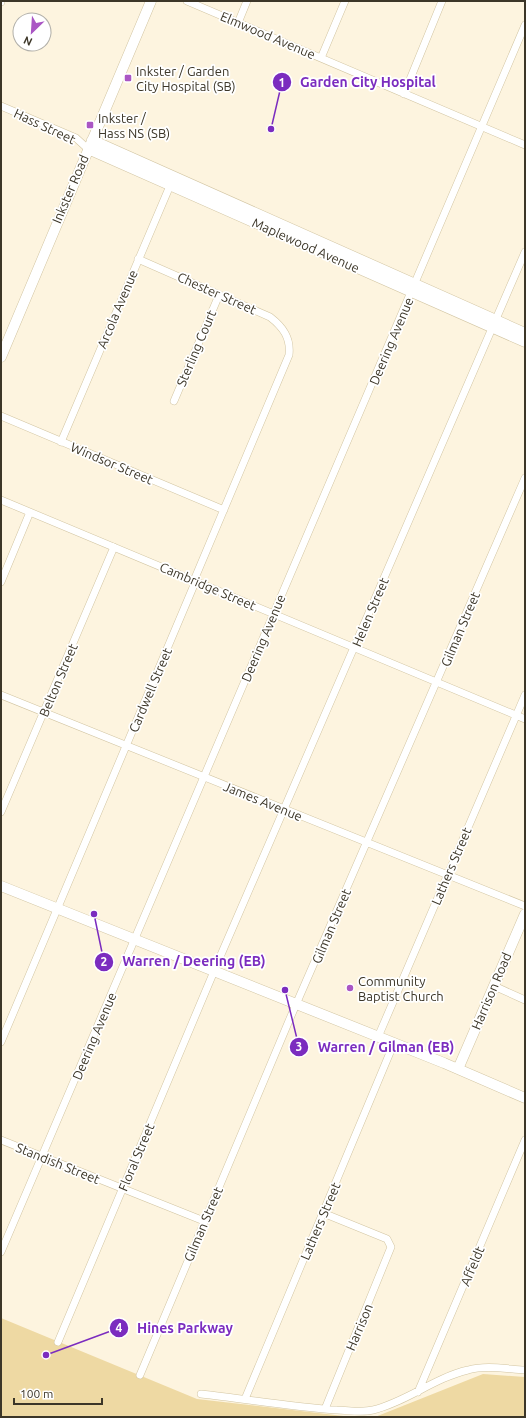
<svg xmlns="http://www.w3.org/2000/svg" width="526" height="1418" font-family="Ubuntu,sans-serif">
  <rect width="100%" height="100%" fill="#fdf4df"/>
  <path fill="#eed9a3" d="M1 1318 197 1399 352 1417H1Z
    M483 1374 525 1377V1417H375Z"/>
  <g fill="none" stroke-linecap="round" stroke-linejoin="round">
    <g stroke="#d2c5a2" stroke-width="8">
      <path id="street" d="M187 1 525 145
        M1 2V1
        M238 23 247 1
        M321 58 345 1
        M404 94 442 1
        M1 106 76 138 88 149
        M174 401 219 295
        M1 416 224 510
        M61 442 172 181
        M1 500 525 719
        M1 582 30 512
        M1 695 525 906
        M1 812 114 547
        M494 986 525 1000
        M378 1037 525 695
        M1 1042 194 585 195 578 289 355C291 338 283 327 270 317L138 259
        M1 1140 204 1221
        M323 1213 387 1239 391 1247 325 1409
        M1 1252 525 25
        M58 1342 220 957 525 252
        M140 1375 291 1016 525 478
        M418 1392 525 1140
        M201 1394C246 1399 291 1407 337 1410 348 1410 361 1413 373 1410 406 1402 434 1378 468 1370 486 1365 506 1369 525 1370
        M245 1399 394 1043"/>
    </g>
    <g stroke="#d2c5a2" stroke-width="11">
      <path id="secondary" d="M92 140 525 333
        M88 149 525 342
        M1 357 151 1
        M1 886 444 1063 525 1098
        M458 1069 525 914"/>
    </g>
    <use href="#street" stroke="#fff" stroke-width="7"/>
    <use href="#secondary" stroke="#fff" stroke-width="10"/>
  </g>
  <g fill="#aa56c4" stroke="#fff" stroke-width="1.5">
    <rect x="124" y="74" width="8" height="8" rx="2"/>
    <rect x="86" y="121" width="8" height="8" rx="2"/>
    <circle cx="350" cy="988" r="4"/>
  </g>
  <g text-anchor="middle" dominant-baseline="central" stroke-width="3.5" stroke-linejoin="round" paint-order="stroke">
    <g font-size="13" fill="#3c3628" stroke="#fff">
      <text transform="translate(268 35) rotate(23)">Elmwood Avenue</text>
      <text transform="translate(45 126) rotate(25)">Hass Street</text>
      <text transform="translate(70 189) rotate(-67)">Inkster Road</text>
      <text transform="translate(306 245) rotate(24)">Maplewood Avenue</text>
      <text transform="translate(217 293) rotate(24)">Chester Street</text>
      <text transform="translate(117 309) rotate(-67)">Arcola Avenue</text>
      <text transform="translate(391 341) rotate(-67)">Deering Avenue</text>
      <text transform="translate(196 348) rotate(-67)">Sterling Court</text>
      <text transform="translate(112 463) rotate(23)">Windsor Street</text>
      <text transform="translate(208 586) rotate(23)">Cambridge Street</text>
      <text transform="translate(370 612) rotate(-67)">Helen Street</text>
      <text transform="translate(460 629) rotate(-67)">Gilman Street</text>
      <text transform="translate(263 638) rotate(-67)">Deering Avenue</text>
      <text transform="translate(58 680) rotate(-67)">Belton Street</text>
      <text transform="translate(150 690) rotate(-67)">Cardwell Street</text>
      <text transform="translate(263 801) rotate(22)">James Avenue</text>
      <text transform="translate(451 866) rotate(-67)">Lathers Street</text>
      <text transform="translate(331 926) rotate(-67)">Gilman Street</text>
      <text transform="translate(491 991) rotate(-67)">Harrison Road</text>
      <text transform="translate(94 1036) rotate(-67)">Deering Avenue</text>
      <text transform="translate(136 1157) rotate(-67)">Floral Street</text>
      <text transform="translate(58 1163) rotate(22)">Standish Street</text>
      <text transform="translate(320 1221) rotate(-67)">Lathers Street</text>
      <text transform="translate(203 1224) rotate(-67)">Gilman Street</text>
      <text transform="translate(472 1266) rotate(-67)">Affeldt</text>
      <text transform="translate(359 1327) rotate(-67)">Harrison</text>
    </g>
    <g font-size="13" fill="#3c3628" stroke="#fff" text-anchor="start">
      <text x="136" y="71">Inkster / Garden<tspan x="136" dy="15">City Hospital (SB)</tspan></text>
      <text x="98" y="118">Inkster /<tspan x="98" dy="15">Hass NS (SB)</tspan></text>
      <text x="358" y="981">Community<tspan x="358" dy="15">Baptist Church</tspan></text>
    </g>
  </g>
  <path fill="none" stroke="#7b2cbf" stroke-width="1.5" d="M271 129L282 82M94 914L104 962M285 990L299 1047M46 1355L119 1328"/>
  <g fill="#7b2cbf" stroke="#fff" stroke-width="1.5">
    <circle cx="271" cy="129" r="4"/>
    <circle cx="94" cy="914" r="4"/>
    <circle cx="285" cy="990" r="4"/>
    <circle cx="46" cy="1355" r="4"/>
    <circle cx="282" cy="82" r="10"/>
    <circle cx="104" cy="962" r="10"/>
    <circle cx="299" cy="1047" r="10"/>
    <circle cx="119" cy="1328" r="10"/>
  </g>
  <g font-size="12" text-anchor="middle" font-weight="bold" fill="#fff">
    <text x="282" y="87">1</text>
    <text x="104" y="966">2</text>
    <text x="299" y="1051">3</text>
    <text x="119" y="1332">4</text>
  </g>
  <g font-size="14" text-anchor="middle" font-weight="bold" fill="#7b2cbf" stroke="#fff" stroke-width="3.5" stroke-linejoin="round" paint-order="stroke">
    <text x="368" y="87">Garden City Hospital</text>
    <text x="194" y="966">Warren / Deering (EB)</text>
    <text x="386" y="1052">Warren / Gilman (EB)</text>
    <text x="185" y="1333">Hines Parkway</text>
  </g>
  <rect width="526" height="1418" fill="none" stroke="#3c3628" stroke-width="4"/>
  <g transform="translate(32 32) rotate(205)"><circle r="19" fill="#ffffff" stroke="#b1afa9"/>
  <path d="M0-3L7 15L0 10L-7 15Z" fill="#aa56c4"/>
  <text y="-6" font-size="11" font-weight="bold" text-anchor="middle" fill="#3c3628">N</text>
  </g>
  <path d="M14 1398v6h88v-6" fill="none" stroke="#3c3628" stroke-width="2"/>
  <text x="20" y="1398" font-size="12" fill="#3c3628" stroke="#ffffff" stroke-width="3" paint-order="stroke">100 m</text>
</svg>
